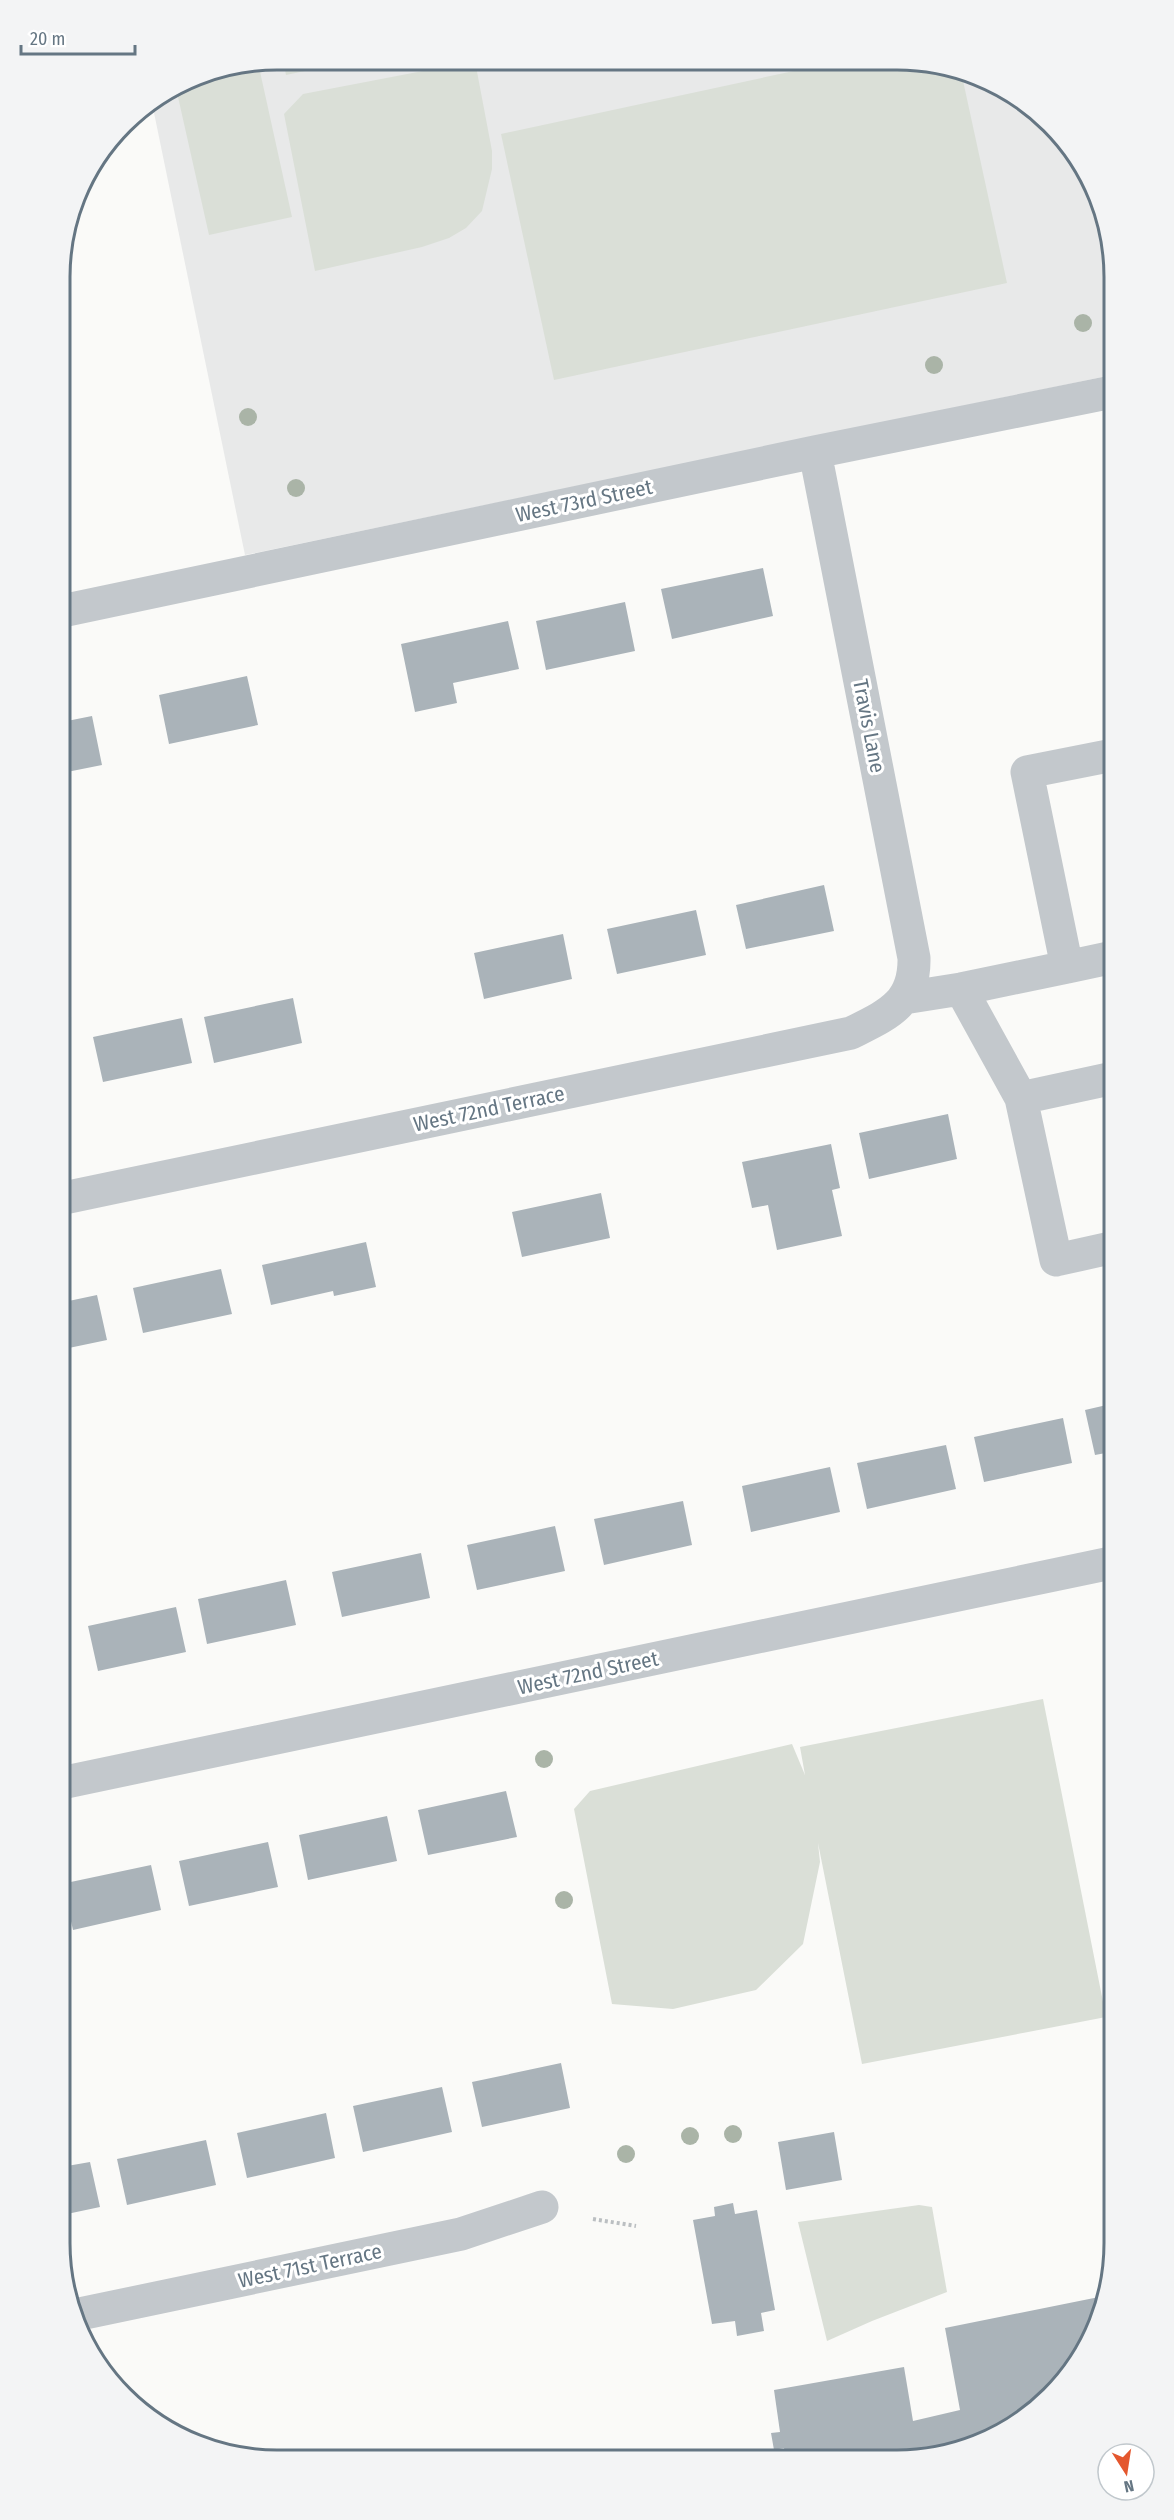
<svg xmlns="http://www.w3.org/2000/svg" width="1174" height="2520" font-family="'Fira Sans Condensed',sans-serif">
  <rect width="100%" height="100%" fill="#fafaf8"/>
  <path fill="#e8e9e9" d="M277 60 939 64 1040 114 1078 157 1107 221V376L245 555 152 103 194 76Z"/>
  <path fill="#dadfd7" d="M283 60H357L286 75Z
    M475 61 492 151V169L482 211 466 228 449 238 422 247 315 271 284 114 303 94Z
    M831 63 939 64 962 76 1007 283 554 380 501 134Z
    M259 67 292 217 209 235 176 88 182 84Z
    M1043 1699 1106 2017 862 2064 818 1843 820 1862 803 1944 756 1990 673 2009 612 2004 574 1809 590 1791 792 1744 805 1775 800 1747Z
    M919 2205 932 2207 947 2292 872 2321 827 2341 798 2222Z"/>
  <path fill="#aab3b9" d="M763 568 773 616 672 639 661 589Z
    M625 602 635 651 546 670 536 621Z
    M508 621 519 669 453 683 457 703 415 712 401 644Z
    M247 676 258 725 169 744 159 695Z
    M92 716 102 765 62 773V722Z
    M824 885 834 931 746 949 736 905Z
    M696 910 706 955 617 974 607 929Z
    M563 934 572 979 484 999 474 953Z
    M293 998 302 1043 214 1063 204 1017Z
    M182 1018 192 1063 103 1082 93 1037Z
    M948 1114 957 1159 869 1179 859 1133Z
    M831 1144 840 1188 832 1190 842 1236 777 1250 768 1205 752 1208 742 1162Z
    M601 1193 610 1238 522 1257 512 1212Z
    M366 1242 376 1287 334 1296 333 1291 271 1305 262 1265Z
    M221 1269 232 1314 143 1333 133 1288Z
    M97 1295 107 1340 64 1349V1302Z
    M1111 1404V1452L1095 1455 1085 1410Z
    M1063 1418 1072 1463 984 1482 974 1437Z
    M946 1445 956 1489 867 1509 857 1463Z
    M830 1467 840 1512 751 1532 742 1486Z
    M683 1501 692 1545 604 1565 594 1519Z
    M555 1526 565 1571 477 1590 467 1545Z
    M421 1553 430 1598 342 1617 332 1572Z
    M286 1580 296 1625 207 1644 198 1599Z
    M176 1607 186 1652 98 1671 88 1626Z
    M506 1791 517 1837 428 1855 418 1810Z
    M387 1816 397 1861 308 1880 299 1835Z
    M268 1842 278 1887 189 1906 179 1861Z
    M151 1865 161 1910 73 1930 66 1899V1883Z
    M561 2063 570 2108 482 2127 472 2082Z
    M442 2087 452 2132 363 2152 353 2106Z
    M326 2113 335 2158 247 2178 237 2133Z
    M834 2132 842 2180 786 2190 778 2142Z
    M206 2140 216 2185 127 2205 117 2159Z
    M90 2162 100 2207 67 2214V2166Z
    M733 2203 735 2214 757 2210 775 2310 761 2313 764 2331 737 2336 735 2321 712 2324 693 2220 715 2216 714 2207Z
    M1104 2296 1097 2326 1060 2386 1027 2415 1015 2417 1017 2424 953 2453H785L784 2448 774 2450 771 2433 780 2432 774 2390 904 2367 913 2421 960 2410 945 2328Z"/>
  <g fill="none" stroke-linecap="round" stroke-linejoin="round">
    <path stroke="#bbbfc2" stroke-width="4" stroke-dasharray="3 3" stroke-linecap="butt" d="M593 2219 636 2226"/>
    <path stroke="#c3c8cc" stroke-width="33" d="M62 611 815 452 1107 393
      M1067 967 1109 958
      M961 989 1021 1098 1056 1260 1110 1248
      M904 998 961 989 1067 967 1027 772 1108 756
      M1021 1098 1109 1079
      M64 1198 851 1033C887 1015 915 1004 914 958L815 452
      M66 1782 1111 1563
      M75 2315 461 2234 542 2207"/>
  </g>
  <g fill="#aab4a7">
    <circle cx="1083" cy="323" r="9"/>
    <circle cx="934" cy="365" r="9"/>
    <circle cx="248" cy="417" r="9"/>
    <circle cx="296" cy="488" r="9"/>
    <circle cx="544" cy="1759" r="9"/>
    <circle cx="564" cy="1900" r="9"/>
    <circle cx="733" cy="2134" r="9"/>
    <circle cx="690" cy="2136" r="9"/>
    <circle cx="626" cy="2154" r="9"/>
  </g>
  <g text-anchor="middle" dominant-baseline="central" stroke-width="6" stroke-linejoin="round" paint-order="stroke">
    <g font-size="21" fill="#657683" stroke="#fff">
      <text transform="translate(584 501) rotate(-12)">West 73rd Street</text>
      <text transform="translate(869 726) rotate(79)">Travis Lane</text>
      <text transform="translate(489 1109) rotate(-12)">West 72nd Terrace</text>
      <text transform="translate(588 1673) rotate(-12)">West 72nd Street</text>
      <text transform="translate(310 2266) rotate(-12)">West 71st Terrace</text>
    </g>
  </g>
  <path d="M0 0H1174V2520H0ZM277 70H897A207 207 0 0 1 1104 277V2243A207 207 0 0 1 897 2450H277A207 207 0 0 1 70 2243V277A207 207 0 0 1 277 70Z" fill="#f3f4f5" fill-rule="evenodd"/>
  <path fill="none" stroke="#657683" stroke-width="3" d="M277 70H897A207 207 0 0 1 1104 277V2243A207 207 0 0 1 897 2450H277A207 207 0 0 1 70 2243V277A207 207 0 0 1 277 70Z"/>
  <g transform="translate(1126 2472) rotate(168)"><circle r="28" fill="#ffffff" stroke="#c1c8cd" stroke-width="1.5"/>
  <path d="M0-4.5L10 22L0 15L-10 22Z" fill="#e4572e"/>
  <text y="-9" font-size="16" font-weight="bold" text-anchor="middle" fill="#657683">N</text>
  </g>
  <path d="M21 45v9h114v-9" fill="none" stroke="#657683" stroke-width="3"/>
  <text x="30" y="45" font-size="18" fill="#657683" stroke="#ffffff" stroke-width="4.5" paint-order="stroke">20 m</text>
</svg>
